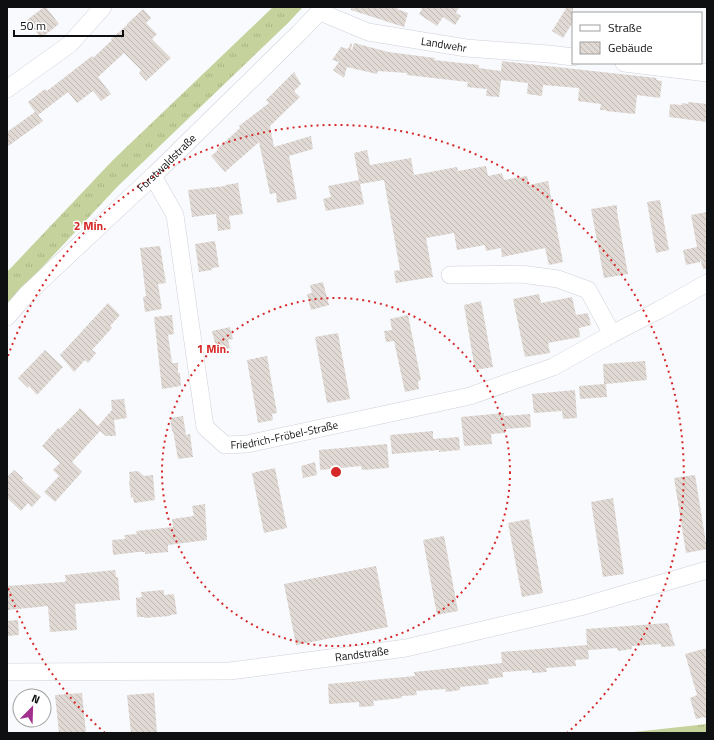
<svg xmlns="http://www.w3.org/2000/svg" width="714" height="740" font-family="'Titillium Web',sans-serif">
  <defs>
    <pattern id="grass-tufts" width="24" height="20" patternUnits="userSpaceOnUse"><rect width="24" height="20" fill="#c6d29b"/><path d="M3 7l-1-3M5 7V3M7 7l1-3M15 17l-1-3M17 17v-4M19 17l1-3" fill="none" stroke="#a9b384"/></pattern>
    <pattern id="building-back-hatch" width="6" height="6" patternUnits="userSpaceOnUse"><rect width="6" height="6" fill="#e0d9d4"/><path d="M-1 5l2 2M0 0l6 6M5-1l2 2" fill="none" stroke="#bfb9b5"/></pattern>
  </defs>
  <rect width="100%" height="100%" fill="#f8fafe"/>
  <path fill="url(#grass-tufts)" d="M273 7H303L288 23 118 186 7 305V272L113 160Z
    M707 724V733H625Z"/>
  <path fill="url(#building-back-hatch)" d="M44 7H46L59 24 41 38 27 20Z
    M351 7H398L397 9 408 13 404 27 351 10Z
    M423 7H459L456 13 461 16 455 25 443 17 437 26 419 14Z
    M567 7H573V22L563 38 552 31Z
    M143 9 151 18 146 23 157 34 152 39 171 58 146 81 139 73 141 70 124 53 98 77 111 94 101 101 93 91 77 103 68 92 38 115 43 121 7 147V132L35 112 28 102 45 89 47 91 92 56 93 58 112 40 111 39 127 25V24Z
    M351 43 352 44 351 49 352 50 354 43 388 52 435 58 434 60 479 65V68L501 71 502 61 657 78 656 80 662 81 660 98 637 95 635 114 606 111V110H600L601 104 578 101 579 88 543 85 542 96 527 94 528 83 501 80 499 97 486 96 487 89 467 87 468 82 407 75V73L378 71 377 74 347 67 344 78 333 70 339 62 332 60 341 47 348 49Z
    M294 72 301 84 294 91 300 97 270 126 274 147 311 136 313 149 289 156 297 199 277 203 276 193 270 194 259 142 225 172 211 156 218 150 217 149 240 128 239 126 269 103 266 100Z
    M688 102 707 104V122L669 117 670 104 682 105V103L688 104Z
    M367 150 370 165 411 158 414 175 457 167 458 171 486 166 488 176 502 173 504 180 527 176 529 185 548 181 563 262 549 265 545 248 502 257 501 248 486 251 485 245 457 250 454 233 426 238 433 277 396 283 394 271 400 270 384 180 360 184 364 204 326 211 323 199 331 197 328 186 359 180 354 153Z
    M238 183 243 214 229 216 231 229 218 231 216 214 192 217 188 190 226 186 225 185Z
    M660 200 669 250 656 253 647 202Z
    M617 205V212L628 274 604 278 591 209Z
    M707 212V269H703L700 258V262L686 265 683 250 697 247 691 215Z
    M215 241 219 267 212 268V270L199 272 195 244Z
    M160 246 166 283 158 284 162 309 145 312 143 297 146 296 140 248Z
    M323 282 329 305 311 310 307 294 312 293 310 285Z
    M539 294 541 303 572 297 576 315 588 313 591 325 579 328 580 337 548 343 550 353 525 357 513 299Z
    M481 301 493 367 475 370 464 305Z
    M108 303 120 315 110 326 112 328 92 350 96 353 88 363 85 360 74 372 60 355Z
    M172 315 174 334 168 335 172 363H178V373H180L181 386 162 389 154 317Z
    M408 315 421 380 418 381 419 389 405 392 394 341 386 342 384 331 392 330 390 319Z
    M230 327 233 339 228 340 230 348 217 351 212 331Z
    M338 333 350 399 327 403 315 337Z
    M45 350 63 367 37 395 29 386 28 388 18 378Z
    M267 356 277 413 272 414 273 420 258 423 247 360Z
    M645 361 647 380 606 384 607 397 580 399 579 386 604 384 603 364Z
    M575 390 577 418 563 419 562 411 534 413 532 394Z
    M124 399 127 418 114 420 116 436H106L100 431 72 462 82 472 55 502 44 492 59 476 53 470 60 463 42 446 58 428 60 429 80 408 98 426 112 410 111 400Z
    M504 413V416L530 414 531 427 505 429V433L491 434 492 444 464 446 461 417Z
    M183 416 186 435 190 434 193 457 178 459 173 431H172L170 418Z
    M433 431V439L459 437 460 450 439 452V450L392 454 390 435Z
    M387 444 389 468 362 470 361 466 320 470 319 450Z
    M315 462 317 475 303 478 301 466Z
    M275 468 287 528 264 533 252 473Z
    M14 470 23 478 22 480 41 497 32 507 28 503 21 511 7 498V477Z
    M138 471 144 476 153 475 155 500 134 503 133 497 131 498 129 481H130L129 472Z
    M695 475 707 549 686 553 674 478Z
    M613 498 624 574 603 577 591 502Z
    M205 504 207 540 168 545V552L145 554V552H138L113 555 112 540 125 539 124 535 137 534 136 531 173 527 172 519 194 516 192 506Z
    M529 519 543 593 522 597 508 523Z
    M444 536 458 611 437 615 423 540Z
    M376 566 388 627 296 645 284 584Z
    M115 570 116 577H118L120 600 75 604 77 630 50 632 48 606 8 610 7 586 64 582 66 581 65 575Z
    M164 590V595L174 594 177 614 170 615V616L144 618V617H137L136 598 142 597 141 592Z
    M18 620 19 635 7 636V621Z
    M668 623 675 646 661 647V644L632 646V649L618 651 617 648 588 650 589 659 575 660 576 666 546 668 547 672 532 673V670L503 672 501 652 587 645 586 629Z
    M707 648V717L704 718V717L696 719 690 698 697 695 685 654Z
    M502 663 503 677 488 679 489 684 460 687V690L446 692 445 689 416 691 417 695 402 696V698L373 701 374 706 359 707V702L329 704 328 684 415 676 414 672Z
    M82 693 86 733H59L55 695Z
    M154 693 157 733H131L127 695Z"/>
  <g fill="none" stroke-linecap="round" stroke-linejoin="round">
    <g stroke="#ced1d8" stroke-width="18">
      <g id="minor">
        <path id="s1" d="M320 12 368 32 466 48 549 54 573 57"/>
        <path d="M624 63 707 73"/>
        <path d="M7 89 70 44 103 7"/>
        <path id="s2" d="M153 176 175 215 205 427 225 445 247 444 470 396 518 379 553 367 612 334 659 310 707 283"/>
        <path d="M450 275 521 274 558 279 588 290 612 334"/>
        <path id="s3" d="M7 317 27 294 153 176 299 33 324 7"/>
        <path id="s4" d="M7 672 230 671 406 648 580 607 707 570"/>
      </g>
    </g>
    <use href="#minor" stroke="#fff" stroke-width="17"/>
  </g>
  <g fill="none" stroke="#d62828" stroke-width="2" stroke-dasharray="2 4">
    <circle cx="336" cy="472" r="174"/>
    <path d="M105 733A348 348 0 0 1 8 588M8 356A348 348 0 1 1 567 733"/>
  </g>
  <g text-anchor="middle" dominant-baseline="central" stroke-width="3" stroke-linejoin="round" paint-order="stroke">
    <g font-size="11" fill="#0e0f11" stroke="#fff">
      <text stroke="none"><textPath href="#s1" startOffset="129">Landwehr</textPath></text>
      <text stroke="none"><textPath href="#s3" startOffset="222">Forstwaldstraße</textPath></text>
      <text stroke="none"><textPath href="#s2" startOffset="346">Friedrich-Fröbel-Straße</textPath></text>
      <text stroke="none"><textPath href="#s4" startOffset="356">Randstraße</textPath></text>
    </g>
  </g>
  <circle cx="336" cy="472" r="6" fill="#d62828" stroke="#fff" stroke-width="2"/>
  <g font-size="12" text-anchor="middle" font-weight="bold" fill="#d62828" stroke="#fff" stroke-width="3" stroke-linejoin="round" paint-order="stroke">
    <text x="90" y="230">2 Min.</text>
    <text x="213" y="353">1 Min.</text>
  </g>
  <rect width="714" height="740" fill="none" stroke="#0e0f11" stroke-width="16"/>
  <rect x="572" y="12" width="130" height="52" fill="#ffffff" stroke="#9f9fa0"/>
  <rect x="580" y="25" width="20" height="6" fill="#ffffff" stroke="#9f9fa0"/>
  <text x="608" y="32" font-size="12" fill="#0e0f11">Straße</text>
  <rect x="580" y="42" width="20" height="12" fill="url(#building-back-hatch)" stroke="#9f9fa0"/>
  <text x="608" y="52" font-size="12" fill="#0e0f11">Gebäude</text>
  <g transform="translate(32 708) rotate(23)"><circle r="19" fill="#ffffff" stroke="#9f9fa0"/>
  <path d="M0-3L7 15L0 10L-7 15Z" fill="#a1308d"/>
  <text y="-6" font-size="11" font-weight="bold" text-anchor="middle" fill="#0e0f11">N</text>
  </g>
  <path d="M14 30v6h109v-6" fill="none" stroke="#0e0f11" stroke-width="2"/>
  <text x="20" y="30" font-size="12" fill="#0e0f11" stroke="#ffffff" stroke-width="3" paint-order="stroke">50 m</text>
</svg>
